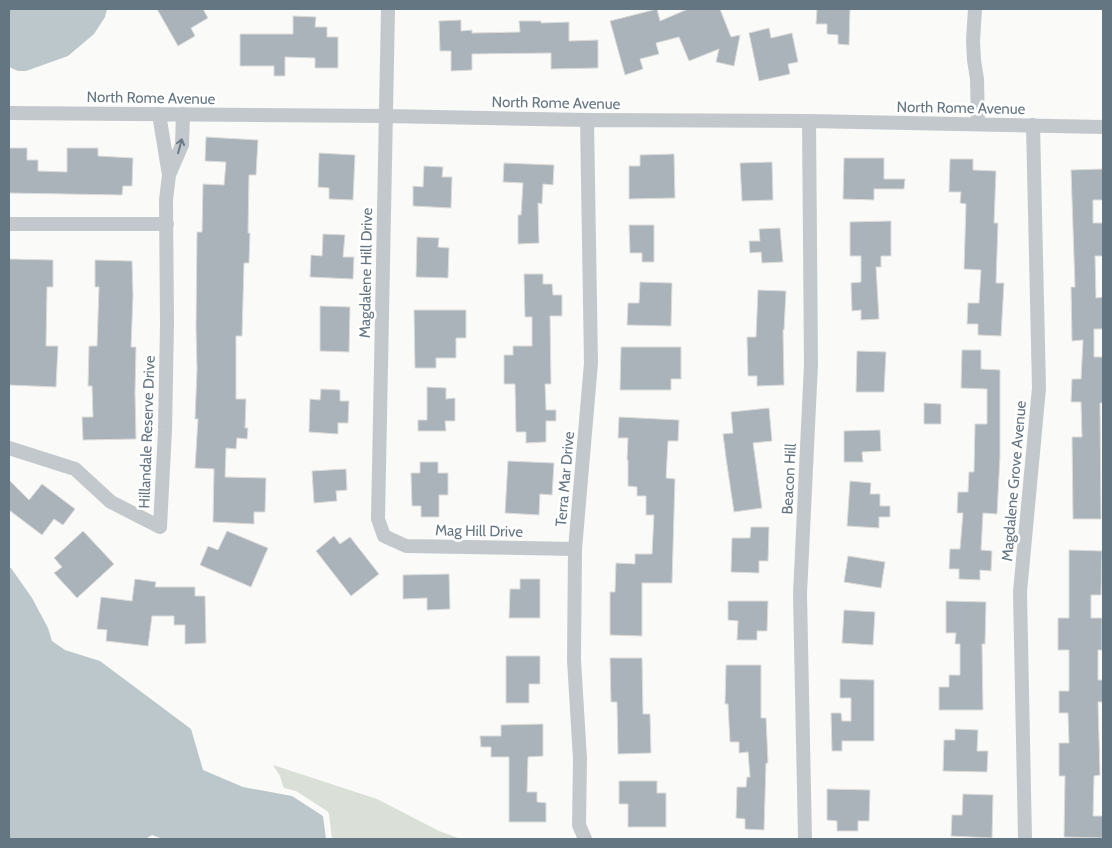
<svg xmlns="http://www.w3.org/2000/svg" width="1112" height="848" font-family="Cabin,sans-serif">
  <rect width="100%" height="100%" fill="#fafaf8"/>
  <path fill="#dadfd7" d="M273 765 377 799 439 831 461 839H332L329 814 327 811 296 791 284 788 283 786 280 776Z"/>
  <path fill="#bbc7cb" d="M9 9H107L105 17 94 34 68 56 26 71H18L9 67Z
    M9 567 11 568 32 598 48 628 52 641 65 650 100 661 191 729 203 770 243 787 292 796 323 816 326 839H163L152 835 145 839H9Z"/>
  <path fill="#aab3b9" stroke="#dcdcda" d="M157 9H203L208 18 191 28 195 36 178 46Z
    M657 9 660 21 688 9H720L731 37 740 35 734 66 716 62 719 49 689 61 679 37 656 43 659 54 640 59 643 69 625 75 610 21Z
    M817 9H850L849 45 838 44V35L827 34V24H816Z
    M293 16 316 17 315 27H327V37H338V68H315V58L285 57V76H274V66H240V34H293Z
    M461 20V31L472 30V33L520 32 519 21H541V23L569 22V41L598 40V68L551 69V53L472 54V70L451 71V51H440L439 21Z
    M769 28 771 38 792 33 798 62 788 64 790 74 759 81 749 33Z
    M206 137 258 140 256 175H249L248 233H250L249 263H244L242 336H236V399H246L245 428H248L247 439 237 438 236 449 226 448 225 477 266 478 265 512H254V524L213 522 214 469 195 468 198 419H195L197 370 196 327 197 232H202L203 184 224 185 226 162 205 161Z
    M9 148H27V160H38V171L67 172V148H98V156L133 158 132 186H123L122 195 9 193Z
    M319 153 355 155 353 200 329 199V188L318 187Z
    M674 154 675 198 629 199V166H640V155Z
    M844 158H884V179H905L904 189H874V200L843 199Z
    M950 159H973V170L996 171 994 223H998L996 283H1004L1001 336 978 335V324H967L968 303H979L981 270 964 269 966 204 960 203 961 192H949Z
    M772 162 773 200 742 201 740 163Z
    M504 163 554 165 553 185 543 184 542 204 538 203 539 243 518 244V215H521L523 183 503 182Z
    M424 166 443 167 442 177H452L451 208 413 206V186L423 187Z
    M1103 169V200H1093V223H1103V256H1095L1096 298 1103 297V329H1094V357H1103V403H1100L1101 519H1073L1072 437H1082L1081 402H1071L1072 379H1081L1083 340 1072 341 1071 287H1075L1071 170Z
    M891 221V256H881V267H876L879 319 861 320V310L852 311 851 283 861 282V256H850V222Z
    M629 225H654V262H642V253H630Z
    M780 228 783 262 762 263 761 252 750 253 749 241H760L759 229Z
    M323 234 345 235 343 257H354L353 279 310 277 311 255 322 256Z
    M417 237 439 238 438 247 449 248 448 278 416 277Z
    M9 259 53 260V287H47L46 346H58L56 387 9 385Z
    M95 260 132 261 133 296 131 347H136L135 393 136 439 83 440 82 417H93L92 386H88L89 346H97L99 287H95Z
    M524 274H543V284H552L553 295H562V316H550L551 384H545L546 410H556V421H546V442L526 443V432H516L515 384H504V355H513V346H532V317H525Z
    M640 282 672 283 671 326 627 325 628 303H639Z
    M758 290 786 291 784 330H783L784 385 757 386V376H748L747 337H756Z
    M320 306 350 307 349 352 320 351Z
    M414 310H466V338H456V358H436V368H415Z
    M621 347H681V379H671V390H620Z
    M962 350H981V369L1000 370V457L997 514 983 513 981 550 992 551 991 571 980 570V580L959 579V569H949L950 549H960L963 513H957L958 492H968L969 472H974L975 424H987V389L961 388Z
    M857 351 886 352 884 392H856Z
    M427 387 446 388V399L455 398V421H445L446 431H418V420H427Z
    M321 389 340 390V401H349L348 423H338V434L309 432 310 399 320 400Z
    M924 403 941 404V424H924Z
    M769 408 772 441 753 443 762 508 734 512 726 458 723 434 733 433 731 412Z
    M619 417 679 420 678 441H668L666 478 675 479 672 583H642V636L610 635V592H615L616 563 635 564V554H652L654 515H646V496H637V487L628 486V460H627L628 438H618Z
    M880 430 881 451 862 452 863 462H844V431Z
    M508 461 554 463 552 495 540 494 539 515 505 513Z
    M420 462H438V473H448V495H439V517H421V506H412L411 473H420Z
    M346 469 347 490 336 491 337 501 314 503 312 471Z
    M9 480 29 500 42 484 75 509 63 525 54 519 42 535 9 510Z
    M850 481 871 483 870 494H880V506H890V517H879V528L847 526Z
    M751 527H769L768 561H759V573L731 572 732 538H750Z
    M83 531 114 564 77 598 54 573 62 567 54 558Z
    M227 531 268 548 251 587 200 565 208 546 218 550Z
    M334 536 340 544 350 537 379 574 351 596 316 551Z
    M1069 550 1102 551 1101 595H1091V618H1102V650H1098V680H1103V702H1098L1100 775 1094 776 1093 816H1103V838L1064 837 1065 776H1059V743H1069L1068 713H1059V691H1069V650H1058V618H1069Z
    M848 556 885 562 881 588 844 582Z
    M449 574 450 609 427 610V598L403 599V575Z
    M135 579 156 582 155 587H195V596H205L206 643 185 644V625H174V616H152L148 646 106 641 107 630 97 629 101 597 132 601Z
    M520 579H540V618H509L510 589H520Z
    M728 601H768L767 631H757V640H737L738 621 728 620Z
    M946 601 986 602 985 644H982L983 710H939V687H949V675H960V644H955L956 633H946Z
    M844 610 875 612 873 645 842 643Z
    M506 656H540V684H529V703H506Z
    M610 658H642L643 714H650L651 753 618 754 617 702H611Z
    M726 665H761V718H766L768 763H766L764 830 745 829V819L736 818 737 787H746L747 777H750L748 752 739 753V742H730L728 704H725Z
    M840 679 874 680V741H842V751H832L831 713H841L842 721H851V698H840Z
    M543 724V756L528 757 527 792H537V802L546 803V822H509V757H491V747H481L480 736H501V725Z
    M955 729 978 730 977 751H988L987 772 943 771 944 740H955Z
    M619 781H657V793H666V827H628V804H619Z
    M827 789 870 790 869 821H858V831H837V821L827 820Z
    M963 794 993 795 992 838 951 836 952 815H962Z"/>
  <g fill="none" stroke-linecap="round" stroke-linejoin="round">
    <path stroke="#c3c8cc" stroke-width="14" d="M388 9 378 519 384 536 406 546 575 549
      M975 9 973 41 974 60 977 79 978 124
      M9 113 386 116 587 120 809 121 1103 127
      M169 175 182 145 183 114
      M9 224H167
      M9 448 75 469 111 502 160 527 165 430 167 324 166 200 169 175 159 114
      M585 839 579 825 580 759 574 660 575 549 591 363 587 120
      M805 839 800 594 811 364 809 121
      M1025 839 1020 592 1039 388 1033 125"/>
  </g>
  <defs><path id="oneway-shaft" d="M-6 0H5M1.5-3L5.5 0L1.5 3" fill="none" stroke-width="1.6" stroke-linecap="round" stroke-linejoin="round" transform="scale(1.25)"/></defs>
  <use stroke="#6a7a87" href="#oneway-shaft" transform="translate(180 146) rotate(-75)"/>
  <g text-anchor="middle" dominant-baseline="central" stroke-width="5" stroke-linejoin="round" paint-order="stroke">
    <g font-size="15" fill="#657683" stroke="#fff">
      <text transform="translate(151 98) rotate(1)">North Rome Avenue</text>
      <text transform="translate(556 103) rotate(1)">North Rome Avenue</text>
      <text transform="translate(961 108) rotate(1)">North Rome Avenue</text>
      <text transform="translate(366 273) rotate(-89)">Magdalene Hill Drive</text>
      <text transform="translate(147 432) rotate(-88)">Hillandale Reserve Drive</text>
      <text transform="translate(565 479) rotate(-85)">Terra Mar Drive</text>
      <text transform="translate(789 479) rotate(-87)">Beacon Hill</text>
      <text transform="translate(1014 481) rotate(-85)">Magdalene Grove Avenue</text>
      <text transform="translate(479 531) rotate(1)">Mag Hill Drive</text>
    </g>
  </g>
  <rect width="1112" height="848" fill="none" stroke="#657683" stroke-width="20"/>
</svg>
